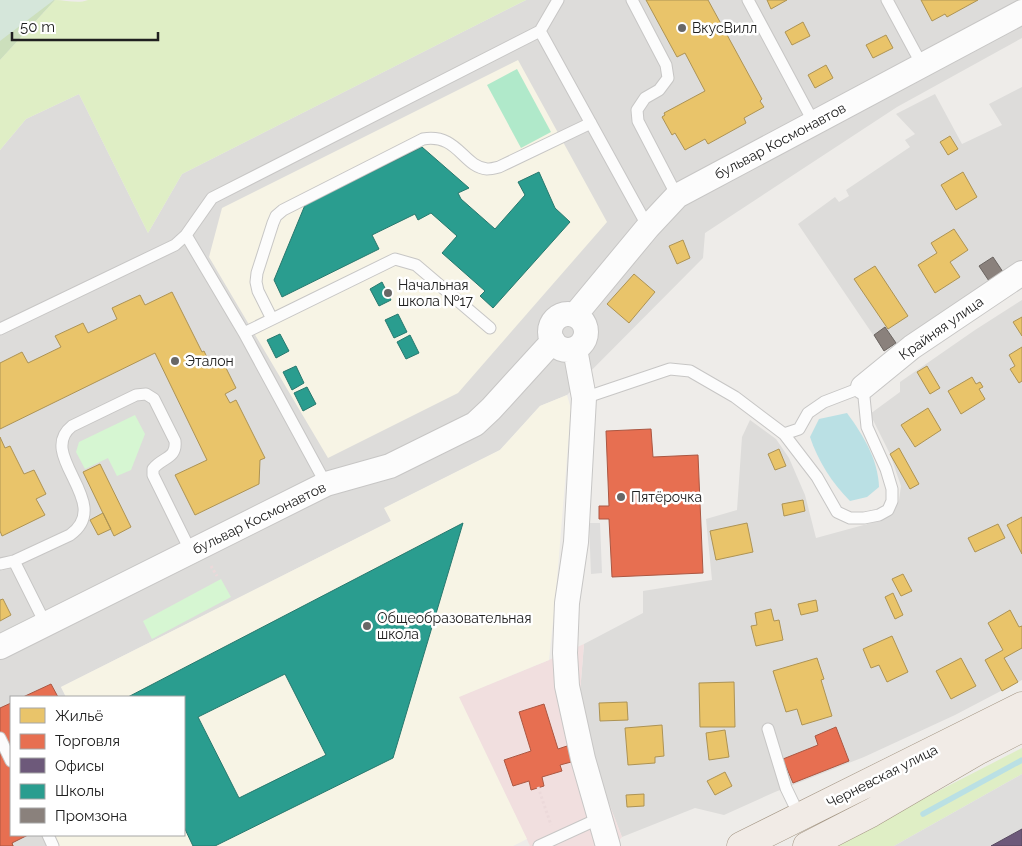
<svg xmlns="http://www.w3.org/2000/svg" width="1022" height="846" font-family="Raleway,sans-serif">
  <rect width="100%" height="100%" fill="#eeece9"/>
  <path fill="#dddcda" d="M526 0H1022V38L897 107 705 233 703 258 567 395 540 406 500 450 385 508 391 521 61 687 66 697H11V835H51L57 846H0V150L26 119 79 94 148 233 182 174Z
    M1022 87V260L989 281 904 343H896L884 351 798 224 835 197 839 202 849 196 846 190 910 147 905 140 915 134 896 114 935 94 962 144 1002 125 989 104Z
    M1022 300V680L955 715 864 757 775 792 724 815 695 808 622 837 589 752 580 693 584 644 643 613V591L712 580 706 519 737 510 742 437 750 420 776 439 789 458 805 495 816 538 882 520 895 508 899 500 901 486 890 454 870 414 900 392V382L975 330Z"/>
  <path fill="#f1dfdf" d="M584 644 580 693 589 752 622 837 614 846H530L458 697 549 660Z"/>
  <path fill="#f7f4e5" d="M518 60 607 222 458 393 328 458 209 257 222 208Z
    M567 395 571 409 556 592 549 660 459 697 527 839 513 846H57L51 835H184V697H66L61 687 391 521 384 508 500 450 540 406Z"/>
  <path fill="#dfeec5" d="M55 0C66 0 78 4 88 0H526L182 174 148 233 79 94 26 119 0 150V60Z
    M1022 748V774L894 846H831Z"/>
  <path fill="#ccdfbc" d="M0 0H55L0 60Z"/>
  <path fill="#d5e6da" d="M0 0H54L0 41Z"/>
  <path fill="#d6f6d2" d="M135 415 145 434 131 470 117 476 108 458 85 469 76 452 79 442Z
    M221 579 231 597 152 639 143 621Z"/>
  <path fill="#b0e9ca" d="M517 69 551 132 521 148 487 85Z"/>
  <path fill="#dedddc" d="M589 523H600L602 573 591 574Z
    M1022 774V829L991 846H894Z"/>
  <path fill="#bae0e4" d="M847 413C863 435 878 459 879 487L867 497 850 501C832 483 818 461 810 437L819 419Z"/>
  <path fill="#e9c46a" stroke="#ad9354" d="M646 0H708L762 99 760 101 764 107 744 118 746 123 708 144 705 139 685 150 675 133 672 135 662 117 665 115 664 113 705 91 685 53 677 57Z
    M767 0H787L771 9Z
    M921 0H978L947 17 945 14 932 21Z
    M803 22 810 36 792 45 785 32Z
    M886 35 893 48 873 58 866 45Z
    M826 65 833 78 815 88 808 75Z
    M950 136 958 149 948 155 940 142Z
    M963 172 977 197 956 210 941 185Z
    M954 229 968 250 950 262 960 277 935 293 918 265 937 253 931 243Z
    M683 240 690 258 677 264 669 246Z
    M875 266 908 316 888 329 854 279Z
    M634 274 655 292 629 323 607 304Z
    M172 292 202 352 204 351 212 368 223 362 236 388 225 394 230 403 236 400 265 458 260 460 259 484 195 515 175 475 207 460 155 353 0 429V363L22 352 28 363 61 347 55 336 83 323 88 333 117 319 112 308 140 295 145 305Z
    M1022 317V336L1013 322Z
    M1022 347V381L1019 383 1010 369 1015 366 1009 355Z
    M927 366 940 388 930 394 917 372Z
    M972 377 976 384 980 382 983 387 979 389 985 399 961 414 948 391Z
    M928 408 941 430 915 447 901 425Z
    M0 437 5 448 10 446 24 474 34 470 46 494 36 499 45 515 2 536 0 531Z
    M899 448 919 484 910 489 890 454Z
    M779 449 786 466 775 470 768 454Z
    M100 464 131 527 114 536 83 472Z
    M803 500 805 511 784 516 782 504Z
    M103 513 111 529 98 535 90 520Z
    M1022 517V554L1007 525Z
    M747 523 753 552 716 560 710 531Z
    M998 524 1005 538 975 552 968 538Z
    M903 574 912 591 901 596 892 579Z
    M893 593 903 615 895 619 885 597Z
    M3 599 11 615 0 621V600Z
    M816 600 818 611 801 615 798 604Z
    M771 609 774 621 779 620 783 640 756 646 751 626 757 625 755 613Z
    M1010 610 1019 627 1022 626V648L1004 658 1018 682 1002 691 985 660 1003 650 988 623Z
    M892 636 908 672 887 682 879 665 871 668 863 649Z
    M817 658 824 679 821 680 832 716 802 725 797 709 786 712 773 671Z
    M961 658 976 686 951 699 936 671Z
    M734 682 735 727H700L699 683Z
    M627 702 628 720 600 721 599 703Z
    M662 725 664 756 655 757V763L628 765 625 728Z
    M725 730 729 757 709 760 706 733Z
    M725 772 732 786 715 795 707 781Z
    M644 794V806L627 807 626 795Z
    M0 818 12 843 13 846H0Z"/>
  <path fill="#e76f51" stroke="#ab5742" d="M651 429 653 457 698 455 703 573 612 577 609 519H599V506H609L606 431Z
    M51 684 58 697H23Z
    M11 703V835H28L12 843 13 846H0V708Z
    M544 704 558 749 570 745 575 761 560 765 562 771 542 777 544 786 531 790 529 781 513 786 504 760 531 751 519 712Z
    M836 727 849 761 793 783 783 759 818 745 815 736Z"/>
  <path fill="#6d597a" stroke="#56485f" d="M1022 829V846H991Z"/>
  <path fill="#2a9d8f" stroke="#27786e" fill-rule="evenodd" d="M422 147 469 188 458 193 461 199 495 229 525 195 518 182 539 172 555 208 570 222 493 308 480 296 485 291 442 253 457 236 431 213 418 220 415 214 372 235 379 249 282 297 274 280 305 205Z
    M382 282 391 300 379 306 370 289Z
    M398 314 407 332 394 338 385 320Z
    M280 334 289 351 276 358 267 340Z
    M410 335 419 353 406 359 397 342Z
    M296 366 304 383 292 390 283 372Z
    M307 387 316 404 303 411 294 393Z
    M463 523 393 758 215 846H193L184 827V697H128ZM285 674 326 755 239 798 198 717Z"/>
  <path fill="#8a817c" stroke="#6a6460" d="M993 257 1003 272 989 281 979 266Z
    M885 327 896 343 884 351 874 335Z"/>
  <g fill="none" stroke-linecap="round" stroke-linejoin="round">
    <path stroke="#bae0e4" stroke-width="5.5" d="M923 814 1022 760"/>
    <g stroke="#c7c6c5" stroke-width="13">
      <path id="service" d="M632 0 666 65 668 78 659 90 645 98 637 110 638 121 677 196
        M748 0 814 123
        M887 0 922 65
        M540 31 558 0
        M186 235 212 198 540 31 648 227
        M272 319 258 291 256 282 257 273 273 223 276 216 283 210 423 139C458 133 463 167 487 169 491 169 495 168 499 167L591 123
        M0 329 175 245 186 235 244 333 326 484
        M244 333 395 259 416 265 490 328
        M584 398 670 369 690 371 735 397 784 434 799 429 808 413 824 402 863 387 867 427 886 469 892 489V501L888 510 879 515 864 518H850L837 512 817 477 784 434
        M14 561 46 625
        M0 564 14 561 70 535C115 503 35 455 72 426L136 395 146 394 154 399 175 441C177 459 162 457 153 469V475L191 552
        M768 729 786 788 800 817
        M0 738 11 761
        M48 835 53 846
        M539 846 600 818"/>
    </g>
    <g stroke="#c7c6c5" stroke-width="26">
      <path id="minor" d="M550 332a18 18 0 1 1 36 0a18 18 0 1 1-36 0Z
        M575 315 648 227 677 196 1022 12
        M575 349 584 398 576 542 567 603 565 653 567 686 583 759 608 846
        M863 387 912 347 1022 273
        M0 647 326 484 390 466 475 424 491 409 553 341"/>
    </g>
    <g stroke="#a59785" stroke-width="29">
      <path id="primary" d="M741 846 1022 706
        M807 846 871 813 979 750 1022 728"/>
    </g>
    <path stroke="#ecd9da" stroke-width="3" stroke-dasharray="2.5 2.5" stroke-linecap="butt" d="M211 566 217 576
      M538 787 551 825"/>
    <use href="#service" stroke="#fcfcfc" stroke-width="11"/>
    <use href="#minor" stroke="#fcfcfc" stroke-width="24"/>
    <use href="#primary" stroke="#f1ebe6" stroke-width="28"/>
  </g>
  <g fill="#686766" stroke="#fff" stroke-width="2">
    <circle cx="682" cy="28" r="5"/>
    <circle cx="388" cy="293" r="5"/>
    <circle cx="175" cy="361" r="5"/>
    <circle cx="621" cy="497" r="5"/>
    <circle cx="367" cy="626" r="5"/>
  </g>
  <g text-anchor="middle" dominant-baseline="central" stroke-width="5" stroke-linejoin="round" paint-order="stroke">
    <g font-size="14" fill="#202020" stroke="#fff" text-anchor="start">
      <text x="692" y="28">ВкусВилл</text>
      <text x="398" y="285">Начальная<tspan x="398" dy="16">школа №17</tspan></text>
      <text x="185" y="361">Эталон</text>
      <text x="631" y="497">Пятёрочка</text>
      <text x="377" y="618">Общеобразовательная<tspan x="377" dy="16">школа</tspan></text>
    </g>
    <g font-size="14" fill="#202020" stroke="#fff">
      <text transform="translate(780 141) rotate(-28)">бульвар Космонавтов</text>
      <text transform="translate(941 328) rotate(-35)">Крайняя улица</text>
      <text transform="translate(259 518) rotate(-26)">бульвар Космонавтов</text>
      <text transform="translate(882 776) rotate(-27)">Черневская улица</text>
    </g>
  </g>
  <rect x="10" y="696" width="175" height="140" fill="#ffffff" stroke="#a6a6a6"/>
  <rect x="20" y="708" width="25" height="15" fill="#e9c46a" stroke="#a6a6a6"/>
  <text x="55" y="721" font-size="15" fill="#202020">Жильё</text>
  <rect x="20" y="734" width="25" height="15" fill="#e76f51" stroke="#a6a6a6"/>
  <text x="55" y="746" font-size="15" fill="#202020">Торговля</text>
  <rect x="20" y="758" width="25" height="15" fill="#6d597a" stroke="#a6a6a6"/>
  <text x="55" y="771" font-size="15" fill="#202020">Офисы</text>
  <rect x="20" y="784" width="25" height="15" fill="#2a9d8f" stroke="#a6a6a6"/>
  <text x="55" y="796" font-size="15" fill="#202020">Школы</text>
  <rect x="20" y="808" width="25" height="15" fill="#8a817c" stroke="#a6a6a6"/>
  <text x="55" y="821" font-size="15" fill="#202020">Промзона</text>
  <path d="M12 32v8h146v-8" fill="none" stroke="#202020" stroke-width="2.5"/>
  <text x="20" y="32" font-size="15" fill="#202020" stroke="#ffffff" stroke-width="4" paint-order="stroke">50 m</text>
</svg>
